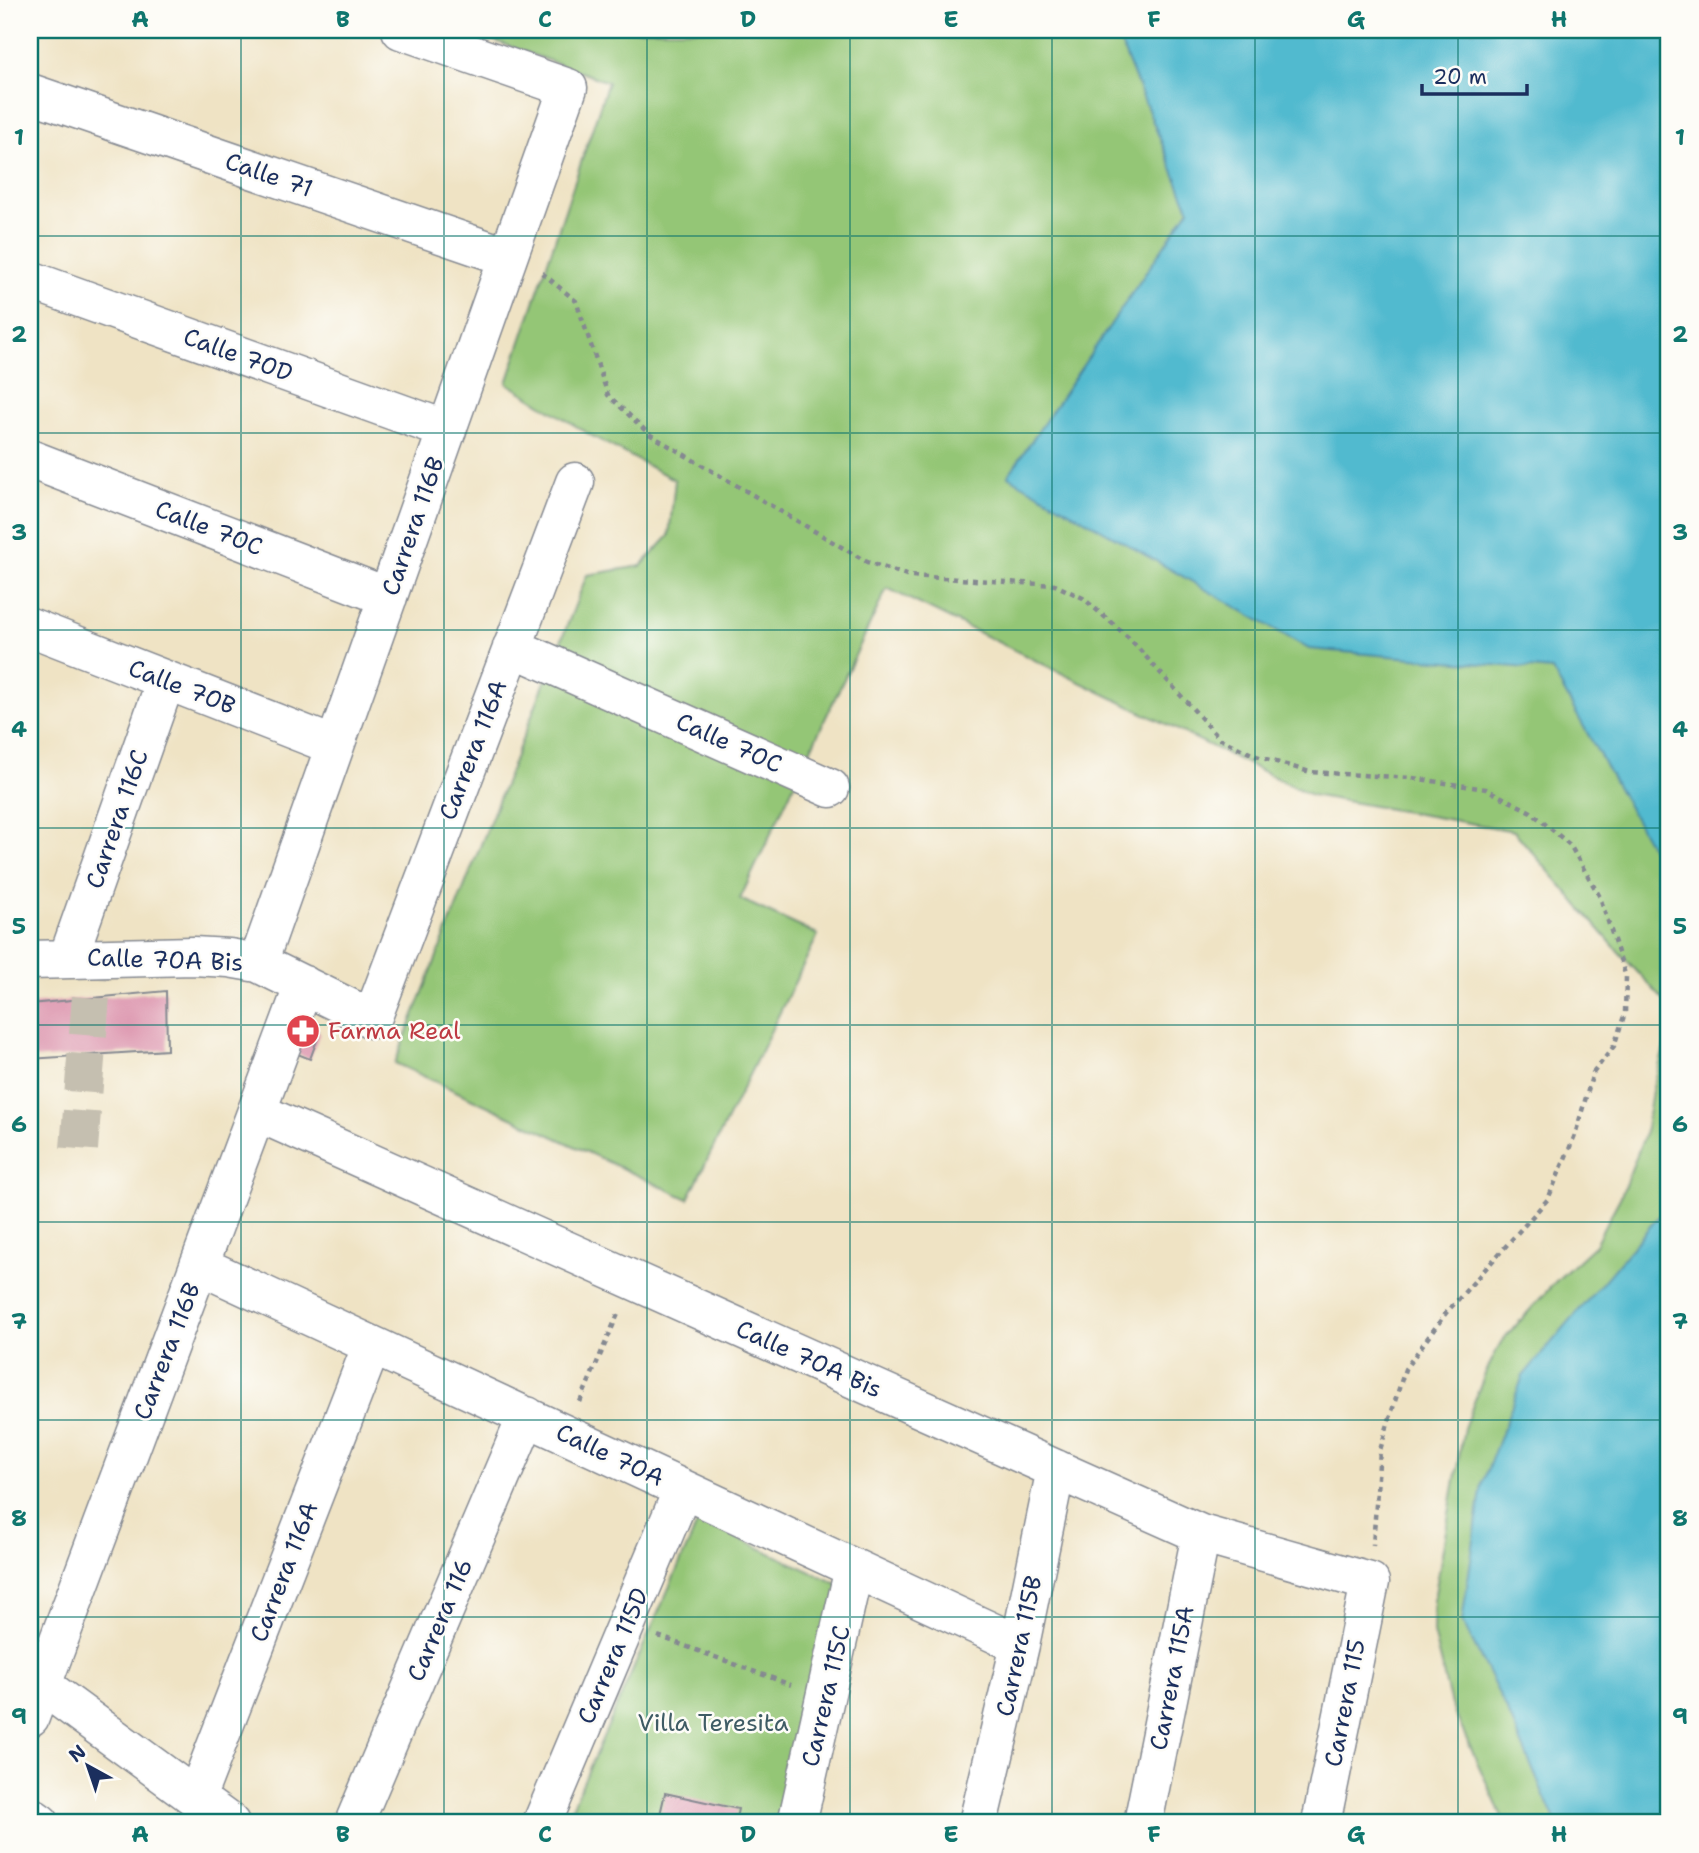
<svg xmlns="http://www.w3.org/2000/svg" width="1699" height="1853" font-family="'Shantell Sans',sans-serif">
  <rect width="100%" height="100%" fill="#fdfcf7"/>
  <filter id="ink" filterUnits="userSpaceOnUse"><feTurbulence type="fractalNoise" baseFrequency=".0143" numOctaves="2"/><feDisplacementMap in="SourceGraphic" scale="14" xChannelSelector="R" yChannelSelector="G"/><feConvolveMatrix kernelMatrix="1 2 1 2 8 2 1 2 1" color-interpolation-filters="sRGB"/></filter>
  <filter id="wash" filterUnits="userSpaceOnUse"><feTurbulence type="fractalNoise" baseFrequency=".00686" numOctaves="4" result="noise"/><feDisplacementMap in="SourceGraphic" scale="28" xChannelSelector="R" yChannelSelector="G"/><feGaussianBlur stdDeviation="1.57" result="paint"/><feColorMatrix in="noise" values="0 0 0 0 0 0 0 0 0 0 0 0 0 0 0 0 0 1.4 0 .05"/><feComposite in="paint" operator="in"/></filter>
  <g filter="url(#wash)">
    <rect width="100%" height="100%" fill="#efe3c4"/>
    <path fill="#94c676" stroke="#587a6a" stroke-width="2" d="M465 30H1669V1006L1618 951 1514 831 1311 795 887 588 740 899 818 935 688 1199 395 1063 587 575 641 566 669 536 675 480 592 436 507 383 608 82Z
      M1669 1032V1823H1505L1451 1705 1433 1633 1434 1599 1464 1428 1485 1374 1501 1342 1557 1280 1594 1246 1620 1198 1645 1134 1652 1091Z
      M699 1520 840 1585 789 1823H565Z"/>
    <path fill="#51bacf" stroke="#367496" stroke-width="2" d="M1115 30H1669V879L1552 670 1309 649 1008 476 1189 209Z
      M1669 1204V1823H1556L1508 1712 1462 1621 1482 1484 1523 1376Z"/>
    <g id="blocks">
      <path fill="#db92ac" d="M166 991 167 1050 30 1059V1004Z
        M299 1024 320 1032 310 1059 290 1051Z
        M665 1793 738 1809 735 1823H658Z"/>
    </g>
  </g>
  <g filter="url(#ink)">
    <use href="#blocks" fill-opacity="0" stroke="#858991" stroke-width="2"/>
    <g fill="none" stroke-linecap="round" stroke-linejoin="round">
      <path stroke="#c5bfb0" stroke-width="38" stroke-dasharray="38 19" stroke-linecap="butt" d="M79 1149 94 957"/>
      <g stroke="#858991" stroke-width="41">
        <path id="minor" d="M30 93 508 257
          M30 280 447 430
          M30 459 388 597
          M30 627 335 746
          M512 647 830 788
          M68 958 166 680
          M30 960 193 956 229 958 258 963 372 1019 575 482
          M258 963 568 88 401 30
          M257 1112 1201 1534 1370 1582 1321 1823
          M199 1265 1020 1645
          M42 1685 230 1823
          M30 1717 304 985
          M196 1798 372 1345
          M30 1816 40 1823
          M354 1823 527 1416
          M542 1823 683 1489
          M797 1823 854 1568
          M978 1823 1020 1645 1056 1469
          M1143 1823 1201 1534"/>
      </g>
      <path stroke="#858991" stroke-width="4.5" stroke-dasharray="5 5" stroke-linecap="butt" d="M542 273 576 301 608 395 649 434 867 562 910 576 1055 585 1083 598 1129 638 1220 739 1256 756 1310 772 1412 778 1486 789 1531 812 1570 845 1600 897 1626 977 1625 1013 1614 1046 1593 1073 1575 1135 1548 1199 1446 1313 1405 1369 1380 1450 1373 1545
        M580 1402 618 1314
        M658 1636 791 1685"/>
      <use href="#minor" stroke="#fff" stroke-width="38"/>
    </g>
  </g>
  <path fill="none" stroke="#0f766e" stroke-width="2" stroke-opacity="0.55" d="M241 30V1823M444 30V1823M647 30V1823M850 30V1823M1052 30V1823M1255 30V1823M1458 30V1823M30 236H1669M30 433H1669M30 630H1669M30 828H1669M30 1025H1669M30 1222H1669M30 1420H1669M30 1617H1669"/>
  <defs>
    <g id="pharmacy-disc" transform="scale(1.75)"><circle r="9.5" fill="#e0444e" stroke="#fdfcf7"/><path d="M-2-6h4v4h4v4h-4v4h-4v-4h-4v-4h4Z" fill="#fff"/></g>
  </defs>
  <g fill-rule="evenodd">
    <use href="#pharmacy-disc" x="303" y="1031"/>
  </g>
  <g text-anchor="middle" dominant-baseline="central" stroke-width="5" stroke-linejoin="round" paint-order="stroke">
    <g font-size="24" fill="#1b2f5e" stroke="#fdfcf7">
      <text transform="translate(269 175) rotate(19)">Calle 71</text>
      <text transform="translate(238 355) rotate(20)">Calle 70D</text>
      <text transform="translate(413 526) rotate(-71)">Carrera 116B</text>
      <text transform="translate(209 528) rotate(21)">Calle 70C</text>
      <text transform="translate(182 687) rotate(21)">Calle 70B</text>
      <text transform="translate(729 743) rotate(24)">Calle 70C</text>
      <text transform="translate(473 750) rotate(-69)">Carrera 116A</text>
      <text transform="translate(117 819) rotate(-71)">Carrera 116C</text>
      <text transform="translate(165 960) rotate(2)">Calle 70A Bis</text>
      <text transform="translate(167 1351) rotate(-69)">Carrera 116B</text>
      <text transform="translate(809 1359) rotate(24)">Calle 70A Bis</text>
      <text transform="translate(610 1455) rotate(25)">Calle 70A</text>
      <text transform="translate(284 1572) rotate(-69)">Carrera 116A</text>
      <text transform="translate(440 1620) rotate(-67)">Carrera 116</text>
      <text transform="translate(1019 1646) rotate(-78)">Carrera 115B</text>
      <text transform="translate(613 1656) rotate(-67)">Carrera 115D</text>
      <text transform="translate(1172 1678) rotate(-79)">Carrera 115A</text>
      <text transform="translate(826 1696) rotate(-77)">Carrera 115C</text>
      <text transform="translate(1345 1703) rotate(-79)">Carrera 115</text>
    </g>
    <g font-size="24" fill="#be3a42" stroke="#fdfcf7" text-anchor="start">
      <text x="328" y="1031">Farma Real</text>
    </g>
    <g font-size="24" fill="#3f5c65" stroke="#fdfcf7">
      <text x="713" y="1723">Villa Teresita</text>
    </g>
  </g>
  <rect width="1699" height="1853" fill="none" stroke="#fdfcf7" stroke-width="77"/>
  <g transform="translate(88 1766) rotate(320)" stroke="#fdfcf7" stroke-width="5" paint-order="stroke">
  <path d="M0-5L12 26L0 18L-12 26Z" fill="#1b2f5e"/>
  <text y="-10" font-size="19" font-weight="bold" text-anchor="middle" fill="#1b2f5e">N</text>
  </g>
  <path d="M1422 84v10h105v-10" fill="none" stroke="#1b2f5e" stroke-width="3.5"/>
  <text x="1433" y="84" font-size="21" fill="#1b2f5e" stroke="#fdfcf7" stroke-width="5" paint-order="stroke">20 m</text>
  <rect x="38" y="38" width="1622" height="1776" fill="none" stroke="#0f766e" stroke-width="2.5"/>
  <g font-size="23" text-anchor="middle" font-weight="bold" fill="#0f766e">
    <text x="140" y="27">A</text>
    <text x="343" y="27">B</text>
    <text x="545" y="27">C</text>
    <text x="748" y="27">D</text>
    <text x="951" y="27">E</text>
    <text x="1154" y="27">F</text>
    <text x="1356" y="27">G</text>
    <text x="1559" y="27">H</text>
    <text x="19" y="145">1</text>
    <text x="1680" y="145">1</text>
    <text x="19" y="342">2</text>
    <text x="1680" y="342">2</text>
    <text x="19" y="540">3</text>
    <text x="1680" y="540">3</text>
    <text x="19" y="737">4</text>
    <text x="1680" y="737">4</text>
    <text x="19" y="934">5</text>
    <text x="1680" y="934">5</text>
    <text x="19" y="1132">6</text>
    <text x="1680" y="1132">6</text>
    <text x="19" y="1329">7</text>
    <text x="1680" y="1329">7</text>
    <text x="19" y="1526">8</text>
    <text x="1680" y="1526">8</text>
    <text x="19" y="1724">9</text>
    <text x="1680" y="1724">9</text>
    <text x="140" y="1842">A</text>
    <text x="343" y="1842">B</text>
    <text x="545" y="1842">C</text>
    <text x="748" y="1842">D</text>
    <text x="951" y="1842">E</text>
    <text x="1154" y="1842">F</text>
    <text x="1356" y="1842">G</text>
    <text x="1559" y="1842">H</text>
  </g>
</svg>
